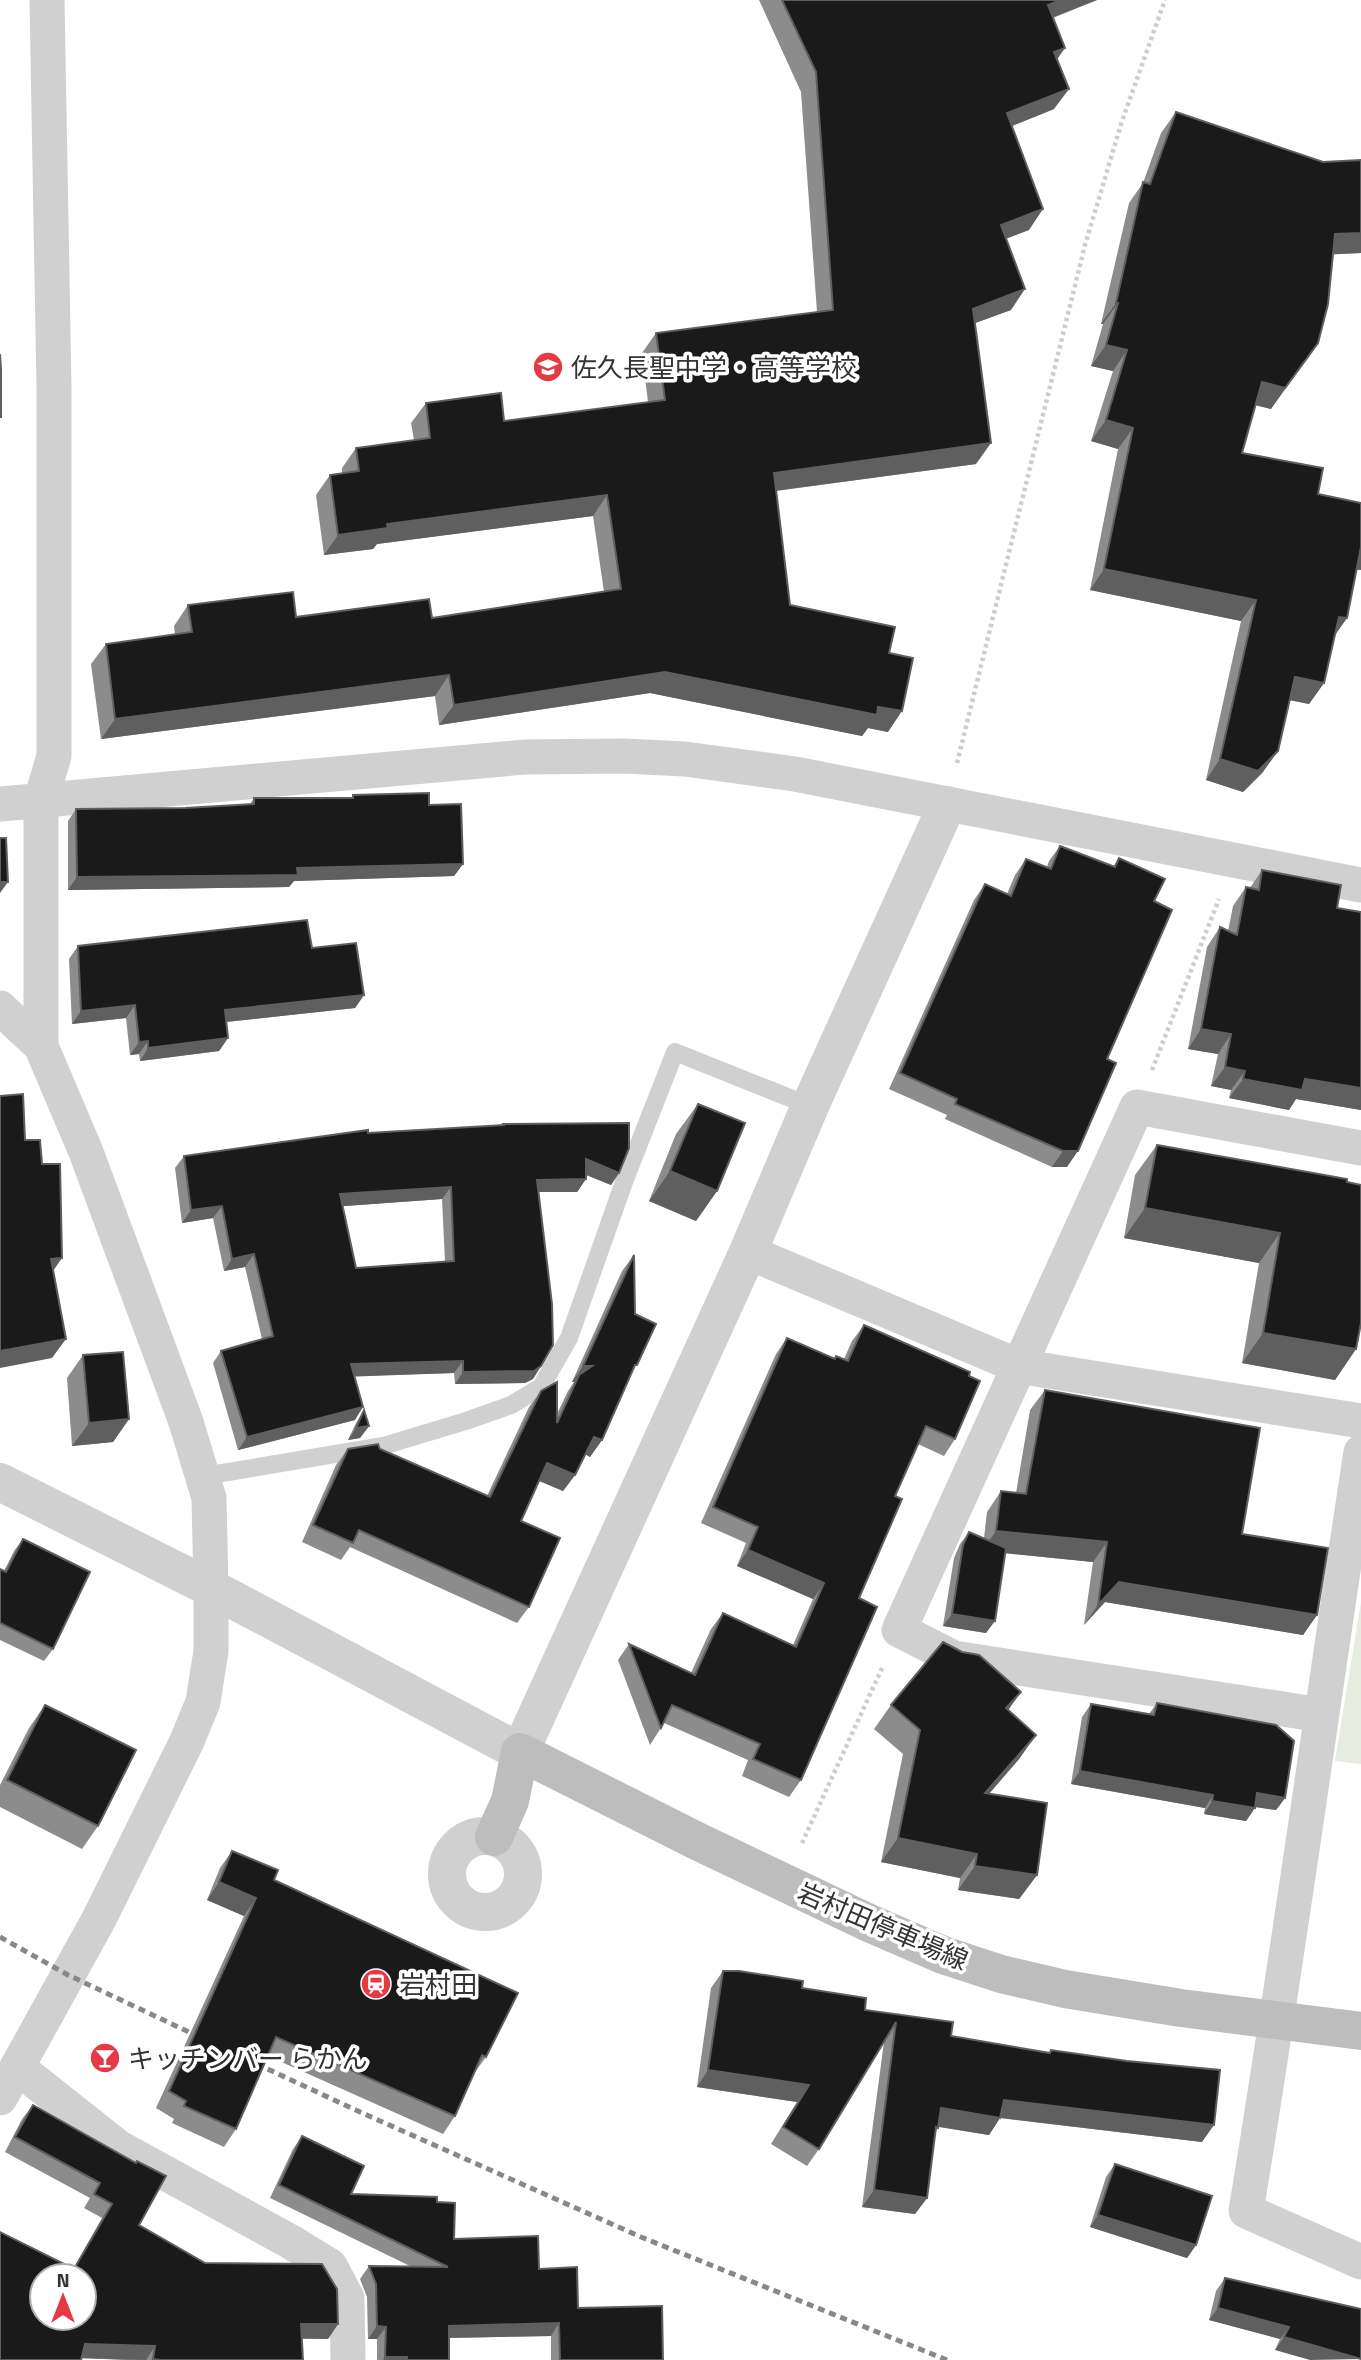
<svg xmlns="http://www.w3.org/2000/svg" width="1361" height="2360" font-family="'Titillium Web','Noto Sans JP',sans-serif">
  <rect width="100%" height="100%" fill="#fff"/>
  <path fill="#e6ecdf" d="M1361 1602V1764L1335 1761Z"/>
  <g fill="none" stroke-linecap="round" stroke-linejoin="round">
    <path stroke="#cdcdcd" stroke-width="4.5" stroke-dasharray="3.5 3.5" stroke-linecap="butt" d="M957 763 1085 245 1122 121 1165 0
      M1152 1070 1219 899
      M802 1843 883 1666"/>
    <path stroke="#d0d0d0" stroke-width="18" d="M204 1476 383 1446 466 1421 511 1405 541 1387 569 1338 624 1182 675 1052 810 1106"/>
    <path stroke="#d0d0d0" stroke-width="35" d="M0 804 525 757 624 756 685 759 795 774 1361 885
      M0 1008 41 1046 86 1152 186 1422 209 1498 211 1588V1651L203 1702 187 1741 99 1919 0 2098
      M41 1046V800L54 756V388L47 0
      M748 1252 1018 1366 1361 1421
      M1361 1452C1322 1705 1288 1959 1246 2211L1361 2262
      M1321 1715 954 1658 899 1630 1137 1107 1361 1148
      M17 2067 118 2147 291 2242 330 2266 347 2298 348 2360"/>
    <path stroke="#d0d0d0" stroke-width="38" d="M0 1482 211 1588 520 1752 748 1252 810 1106 947 805
      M447 1874a38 38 0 1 1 76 0a38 38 0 1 1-76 0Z"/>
    <path stroke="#bdbdbd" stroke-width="38" d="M494 1837 510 1801 520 1752 699 1842 869 1923 943 1955 1001 1974 1065 1989 1181 2008 1361 2031"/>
    <path stroke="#888" stroke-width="5" stroke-dasharray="7 5" stroke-linecap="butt" d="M0 1937 68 1975 208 2041
      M246 2059 360 2112 641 2237 947 2360"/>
  </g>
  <path fill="#8c8c8c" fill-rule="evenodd" d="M759 0H1097L1053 18 1057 59 1054 109 1012 126 1029 230 1006 238 1011 310 975 323 976 464 776 491 790 605 889 653 888 732 868 728 862 736 650 693 439 725 435 696 101 739 91 664 106 644 175 635 174 626 188 605 296 617 432 618 604 592 593 516 377 544 373 549 324 555 316 495 330 475 342 473V468L356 448 414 440 411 423 426 403 504 421 648 402 642 353 656 333 817 312 801 92Z
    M1176 112 1323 162 1361 160V253L1333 254 1271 409 1255 405 1242 453 1318 494 1361 503V570H1357L1347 618 1335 635 1324 683 1309 704 1289 700 1263 772 1243 792 1206 780 1241 621 1090 590 1118 449 1091 441 1113 371 1091 366 1103 324H1101L1129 203 1143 183 1161 133Z
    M353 795 429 805 463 864 454 876 294 881 289 887 68 890V821L76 809 185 808 250 804 254 798H351Z
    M1060 846 1113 867 1119 858 1154 901 1107 1059 1067 1167H1052L945 1119 947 1115 889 1089 974 900 985 884 1007 894 1015 875 1026 859 1047 867 1049 861Z
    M1262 870 1337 908 1361 912V1110L1296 1099 1289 1110 1229 1098 1231 1090 1211 1086 1218 1054 1188 1049 1207 947 1220 927 1228 931 1233 906 1246 887 1250 888Z
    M78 946 312 948 364 995 355 1008 226 1022 228 1038 219 1051 140 1061 139 1054 130 1055 126 1018 72 1024 69 959Z
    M698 1104 717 1191 696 1221 649 1201 676 1134Z
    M502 1124 619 1173 611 1185 586 1175V1179L577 1192H539L541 1366 533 1379 525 1383 455 1384 454 1373 354 1376 355 1420 238 1450 213 1363 221 1351 262 1339 245 1267 224 1271 213 1218 182 1223 175 1168 184 1156 368 1133 501 1125ZM442 1199 445 1262 356 1268 343 1206Z
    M1157 1145 1347 1182 1356 1349 1335 1380 1242 1363 1259 1263 1124 1238 1135 1175Z
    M634 1255 630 1376 602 1440 590 1457 585 1454 575 1475 563 1491 539 1481 521 1521 529 1607 517 1623 350 1547 341 1560 302 1542 336 1465 348 1449H380L487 1496 529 1407 541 1391 557 1414 568 1391 574 1382H572L622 1271Z
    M864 1325 955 1439 944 1456 918 1444 895 1496 859 1598 801 1780 789 1797 742 1776 748 1760 664 1723 650 1745 618 1660 629 1644 691 1673 711 1629 723 1613 793 1645 813 1599 737 1566 746 1543 701 1523 776 1354 787 1338 834 1359H844L852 1341Z
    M83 1355 129 1419 113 1442 72 1446 67 1378Z
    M1045 1390 1242 1534 1317 1615 1303 1635 1105 1602 1084 1625 1093 1562 1005 1553 986 1633 943 1626 954 1558 960 1544 969 1532 984 1538 987 1512 1001 1491 1016 1493 1030 1410Z
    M364 1410 369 1426 360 1438 348 1440 356 1423Z
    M23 1539 53 1649 44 1661 0 1640V1569L4 1571 14 1551Z
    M1157 1703 1285 1798 1276 1810 1255 1807 1246 1821 1204 1814 1205 1808 1071 1784 1082 1717 1091 1704 1149 1714Z
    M45 1705 98 1826 82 1849 0 1807V1785L29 1728Z
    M891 1705 1008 1710 1036 1735 1019 1759 989 1794 1037 1875 1019 1899 958 1890 960 1878 881 1862 903 1754 874 1729Z
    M232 1851 274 1880 486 2057 475 2072 455 2116 443 2134 268 2056 236 2129 224 2147 172 2123 174 2119 156 2108 244 1916 207 1900 220 1868Z
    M723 1971 802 1988 865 2010 951 2036 1049 2053 1051 2050 1202 2142 1000 2118 989 2135 938 2127 936 2131 927 2198 915 2214 862 2207 884 2042 819 2149 807 2166 771 2144 797 2102 697 2087 711 1988Z
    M33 2105 139 2225 205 2263 338 2324 328 2339H302L303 2360H124L81 2358 73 2269 102 2218 84 2208 90 2198 5 2152 22 2119Z
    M302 2136 351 2194 437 2202 454 2239 539 2269 578 2308 663 2360H551V2336L449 2338V2360H377V2339H368L367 2297 360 2279 369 2266 412 2267 270 2198 293 2149Z
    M1115 2164 1196 2245 1187 2258 1090 2227 1106 2177Z
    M1225 2278 1361 2309 1275 2350 1280 2339 1209 2320 1216 2291Z"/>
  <path fill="#5f5f5f" d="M1060 0H1097L1033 25 1048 5Z
    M1065 48 1051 68 1054 52Z
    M1069 89 1054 109 992 134 1007 113Z
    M1043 209 1029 230 987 246 1001 225Z
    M1361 233V253L1320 255 1335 234Z
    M1025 289 1011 310 959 329 973 309Z
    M1116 303H1118L1103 324H1101Z
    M1318 343 1271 409 1247 403 1262 382Z
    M1106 345 1127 350 1113 371 1091 366Z
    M1106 420 1133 428 1118 449 1091 441Z
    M991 443 976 464 759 493 774 473Z
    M607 495 593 516 377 544 373 549 324 555 338 535 387 524Z
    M1361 547V570L1346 568Z
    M1104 569 1256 600 1241 621 1090 590Z
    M1339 617 1347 618 1332 639Z
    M665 672 878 707 902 711 888 732 868 728 862 736 650 693 439 725 454 705Z
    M449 675 435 696 101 739 115 719Z
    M1295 677 1324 683 1309 704 1280 698Z
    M1278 751 1263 772 1243 792 1206 780 1220 759Z
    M463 864 454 876 294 881 289 887 68 890 77 877 297 868Z
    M0 882H8L0 893Z
    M364 995 355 1008 216 1023 225 1010Z
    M135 1005 126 1018 72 1024 81 1011Z
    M1201 1029 1231 1034 1218 1054 1188 1049Z
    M228 1038 219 1051 140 1061 148 1048Z
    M148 1041 139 1054 130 1055 139 1042Z
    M1225 1067 1245 1071 1231 1090 1211 1086Z
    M1243 1079H1305L1361 1088V1110L1296 1099 1289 1110 1229 1098Z
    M1063 1151H1078L1067 1167H1052Z
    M586 1159 619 1173 611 1185 577 1171Z
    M670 1171 717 1191 696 1221 649 1201Z
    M586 1179 577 1192H528L537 1180Z
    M451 1187 442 1199 332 1207 340 1194Z
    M222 1206 213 1218 182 1223 191 1210Z
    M1145 1208 1280 1233 1259 1263 1124 1238Z
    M254 1254 245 1267 224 1271 232 1259Z
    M62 1258 49 1277 51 1259Z
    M1263 1333 1356 1349 1335 1380 1242 1363Z
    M66 1339 52 1358 0 1368V1351Z
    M463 1361 454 1373 342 1377 351 1364Z
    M541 1366 533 1379 525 1383 455 1384 463 1372Z
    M583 1366H592L579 1375 574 1382H572Z
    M363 1407 355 1420 238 1450 247 1437Z
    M129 1419 113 1442 72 1446 89 1423Z
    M369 1426 360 1438 348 1440 356 1428Z
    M594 1437 602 1440 590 1457 583 1453Z
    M547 1463 575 1475 563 1491 535 1479Z
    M996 1531 1107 1542 1093 1562 982 1551Z
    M748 1550 824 1583 813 1599 737 1566Z
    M1119 1582 1317 1615 1303 1635 1105 1602 1084 1625 1098 1605Z
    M952 1614 995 1621 986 1633 943 1626Z
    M1021 1692 1004 1716 1006 1708Z
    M1036 1735 1019 1759 968 1818 985 1793Z
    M1080 1771 1213 1795 1205 1808 1071 1784Z
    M1257 1793 1285 1798 1276 1810 1249 1806Z
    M1212 1801 1255 1808 1246 1821 1204 1814Z
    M898 1838 977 1854 960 1878 881 1862Z
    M975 1866 1037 1875 1019 1899 958 1890Z
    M219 1882 256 1898 244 1916 207 1900Z
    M708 2070 809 2085 797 2102 697 2087Z
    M1004 2100 1214 2125 1202 2142 993 2117 1000 2118 989 2135 929 2125 941 2108Z
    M874 2190 927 2198 915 2214 862 2207Z
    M1098 2215 1196 2245 1187 2258 1090 2227Z
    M1218 2308 1289 2327 1280 2339 1209 2320Z
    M559 2323 551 2336 441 2338 449 2326Z
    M301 2324H338L328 2339 291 2338Z
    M377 2326 386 2327 377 2339H368Z
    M1284 2337 1361 2359 1310 2360 1275 2350Z
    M85 2344 155 2346 146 2360 75 2358Z
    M385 2357H407L405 2360H383Z"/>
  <path fill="#1a1a1a" stroke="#5f5f5f" stroke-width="2" fill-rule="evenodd" d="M782 0H1060L1048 5 1065 48 1054 52 1069 89 1007 113 1043 209 1001 225 1025 289 973 309 991 443 774 473 790 605 895 627 889 653 913 658 902 711 878 707 877 715 665 672 454 705 449 675 115 719 106 644 192 632 188 605 293 592 296 617 429 599 432 618 621 589 607 495 387 524 388 528 338 535 330 475 359 471 356 448 430 438 426 403 501 393 504 421 665 400 656 333 833 310 816 72Z
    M1176 112 1323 162 1361 160V233L1335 234 1328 304 1318 343 1285 388 1262 382 1242 453 1323 468 1318 494 1361 503V547L1347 618 1339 617 1324 683 1295 677 1278 751 1258 771 1220 759 1256 600 1104 569 1133 428 1106 420 1127 350 1106 345 1118 303H1116L1143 182 1150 184Z
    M0 354 1 369V417H0Z
    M429 793V805L461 804 463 864 297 868 298 875 77 877 76 809 185 808 254 804V798H353V795Z
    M0 838H6L8 882H0Z
    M1060 846 1115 867 1119 858 1165 879 1154 901 1172 910 1107 1059 1116 1063 1078 1151H1063L955 1104 957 1099 900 1073 985 884 1011 896 1026 859 1051 869Z
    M1262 870 1341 885 1337 908 1361 912V1088L1305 1079 1302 1090 1243 1079 1245 1071 1225 1067 1231 1034 1201 1029 1220 927 1237 935 1246 887 1259 890Z
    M307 920 312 948 356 943 364 995 225 1010 228 1038 148 1048V1041L139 1042 135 1005 81 1011 78 946Z
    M23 1094 25 1140H40L42 1164H60L62 1258 51 1259 66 1339 0 1351V1096Z
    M698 1104 745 1123 717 1191 670 1171Z
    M629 1123V1148L619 1173 586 1159V1179L537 1180 552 1304 553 1345 541 1366 534 1371 463 1372V1361L351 1364 363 1407 247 1437 221 1351 273 1336 254 1254 232 1259 222 1206 191 1210 184 1156 368 1130V1133L505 1125 502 1124ZM451 1187 454 1261 356 1268 340 1194Z
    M1157 1145 1347 1179V1182L1361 1185V1323L1356 1349 1263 1333 1280 1233 1145 1208Z
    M634 1255 635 1314 656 1324 637 1365H635L602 1440 594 1437 575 1475 547 1463 521 1521 560 1538 529 1607 359 1530 353 1543 313 1525 348 1449 378 1444 380 1449 490 1497 541 1391 557 1382V1423L579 1375 592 1366H583Z
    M864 1325 970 1372 969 1376 980 1381 955 1439 926 1426 895 1496 902 1499 859 1598 877 1607 801 1780 753 1759 760 1744 672 1705 661 1728 629 1644 695 1675 723 1613 796 1647 824 1583 748 1550 758 1527 713 1507 787 1338 835 1359 836 1356 848 1361Z
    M123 1352 129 1419 89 1423 83 1355Z
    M1045 1390 1260 1428 1242 1534 1328 1548 1317 1615 1119 1582 1098 1605 1107 1542 996 1531 1001 1491 1026 1494Z
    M364 1410 369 1426 356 1428Z
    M969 1532 1006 1548 995 1621 952 1614 963 1545Z
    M23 1539 90 1572 53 1649 0 1623V1569L6 1572Z
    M943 1642 962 1652 979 1655 1021 1692 1006 1708 1036 1735 985 1793 1047 1803 1037 1875 975 1866 977 1854 898 1838 920 1730 891 1705Z
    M1157 1703 1276 1725 1294 1741 1285 1798 1257 1793 1255 1808 1212 1801 1213 1795 1080 1771 1091 1704 1154 1715Z
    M45 1705 136 1750 98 1826 7 1780Z
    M232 1851 278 1870 274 1880 518 1993 486 2057 482 2055 455 2116 276 2037 236 2129 184 2106 186 2101 169 2091 256 1898 219 1882Z
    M723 1971H739L803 1981 802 1988 866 1998 865 2010 953 2022 951 2036 1050 2053 1051 2050 1127 2061 1220 2070 1214 2125 1004 2100 1000 2118 941 2108 938 2128 936 2127 927 2198 874 2190 896 2022 819 2149 783 2127 809 2085 708 2070Z
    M33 2105 136 2163 137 2161 166 2176 139 2225 205 2263 322 2264 337 2289 338 2324H301L303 2360H161L153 2359 155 2346 85 2344 81 2360H0V2232L74 2269 112 2204 94 2194 100 2183 15 2137ZM42 2276H84V2318H42Z
    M302 2136 364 2166 351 2194 437 2197V2202L455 2203 454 2239 538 2236 539 2269 577 2267 578 2308 662 2306 663 2360H560L559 2323 449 2326V2360H407V2357H385L386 2327 377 2326 376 2284 369 2266 448 2267 279 2185Z
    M1115 2164 1212 2196 1196 2245 1098 2215Z
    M1225 2278 1361 2309V2359L1284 2337 1289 2327 1218 2308Z"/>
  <defs>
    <g id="school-disc" transform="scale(1.575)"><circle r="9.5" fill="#e63946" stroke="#fff"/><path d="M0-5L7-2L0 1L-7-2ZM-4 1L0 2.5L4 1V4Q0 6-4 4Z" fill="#fff"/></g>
    <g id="station-disc" transform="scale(1.575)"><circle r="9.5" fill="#e63946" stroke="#fff"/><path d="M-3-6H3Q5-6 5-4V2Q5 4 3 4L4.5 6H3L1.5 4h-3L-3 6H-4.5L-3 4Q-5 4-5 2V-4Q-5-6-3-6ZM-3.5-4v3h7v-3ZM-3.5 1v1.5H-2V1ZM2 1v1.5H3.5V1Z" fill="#fff"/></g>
    <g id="bar-disc" transform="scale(1.575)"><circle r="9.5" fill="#e63946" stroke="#fff"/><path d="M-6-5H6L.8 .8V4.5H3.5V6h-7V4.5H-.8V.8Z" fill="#fff"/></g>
  </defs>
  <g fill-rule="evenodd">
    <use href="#school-disc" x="548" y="367"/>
    <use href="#station-disc" x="376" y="1984"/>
    <use href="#bar-disc" x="105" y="2058"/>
  </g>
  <g text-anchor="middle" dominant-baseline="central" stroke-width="7" stroke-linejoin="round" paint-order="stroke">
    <g font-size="26" fill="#333" stroke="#fff" text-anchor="start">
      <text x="571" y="367">佐久長聖中学・高等学校</text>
      <text x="399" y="1984">岩村田</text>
      <text x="128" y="2058">キッチンバー らかん</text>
    </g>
    <g font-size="26" fill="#333" stroke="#fff">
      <text transform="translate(883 1926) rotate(23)">岩村田停車場線</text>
    </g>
  </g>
  <g transform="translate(63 2297)"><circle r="33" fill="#ffffff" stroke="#adadad" stroke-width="2"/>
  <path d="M0-5L12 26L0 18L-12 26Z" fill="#e63946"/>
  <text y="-10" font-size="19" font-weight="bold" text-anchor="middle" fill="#333333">N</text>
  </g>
</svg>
